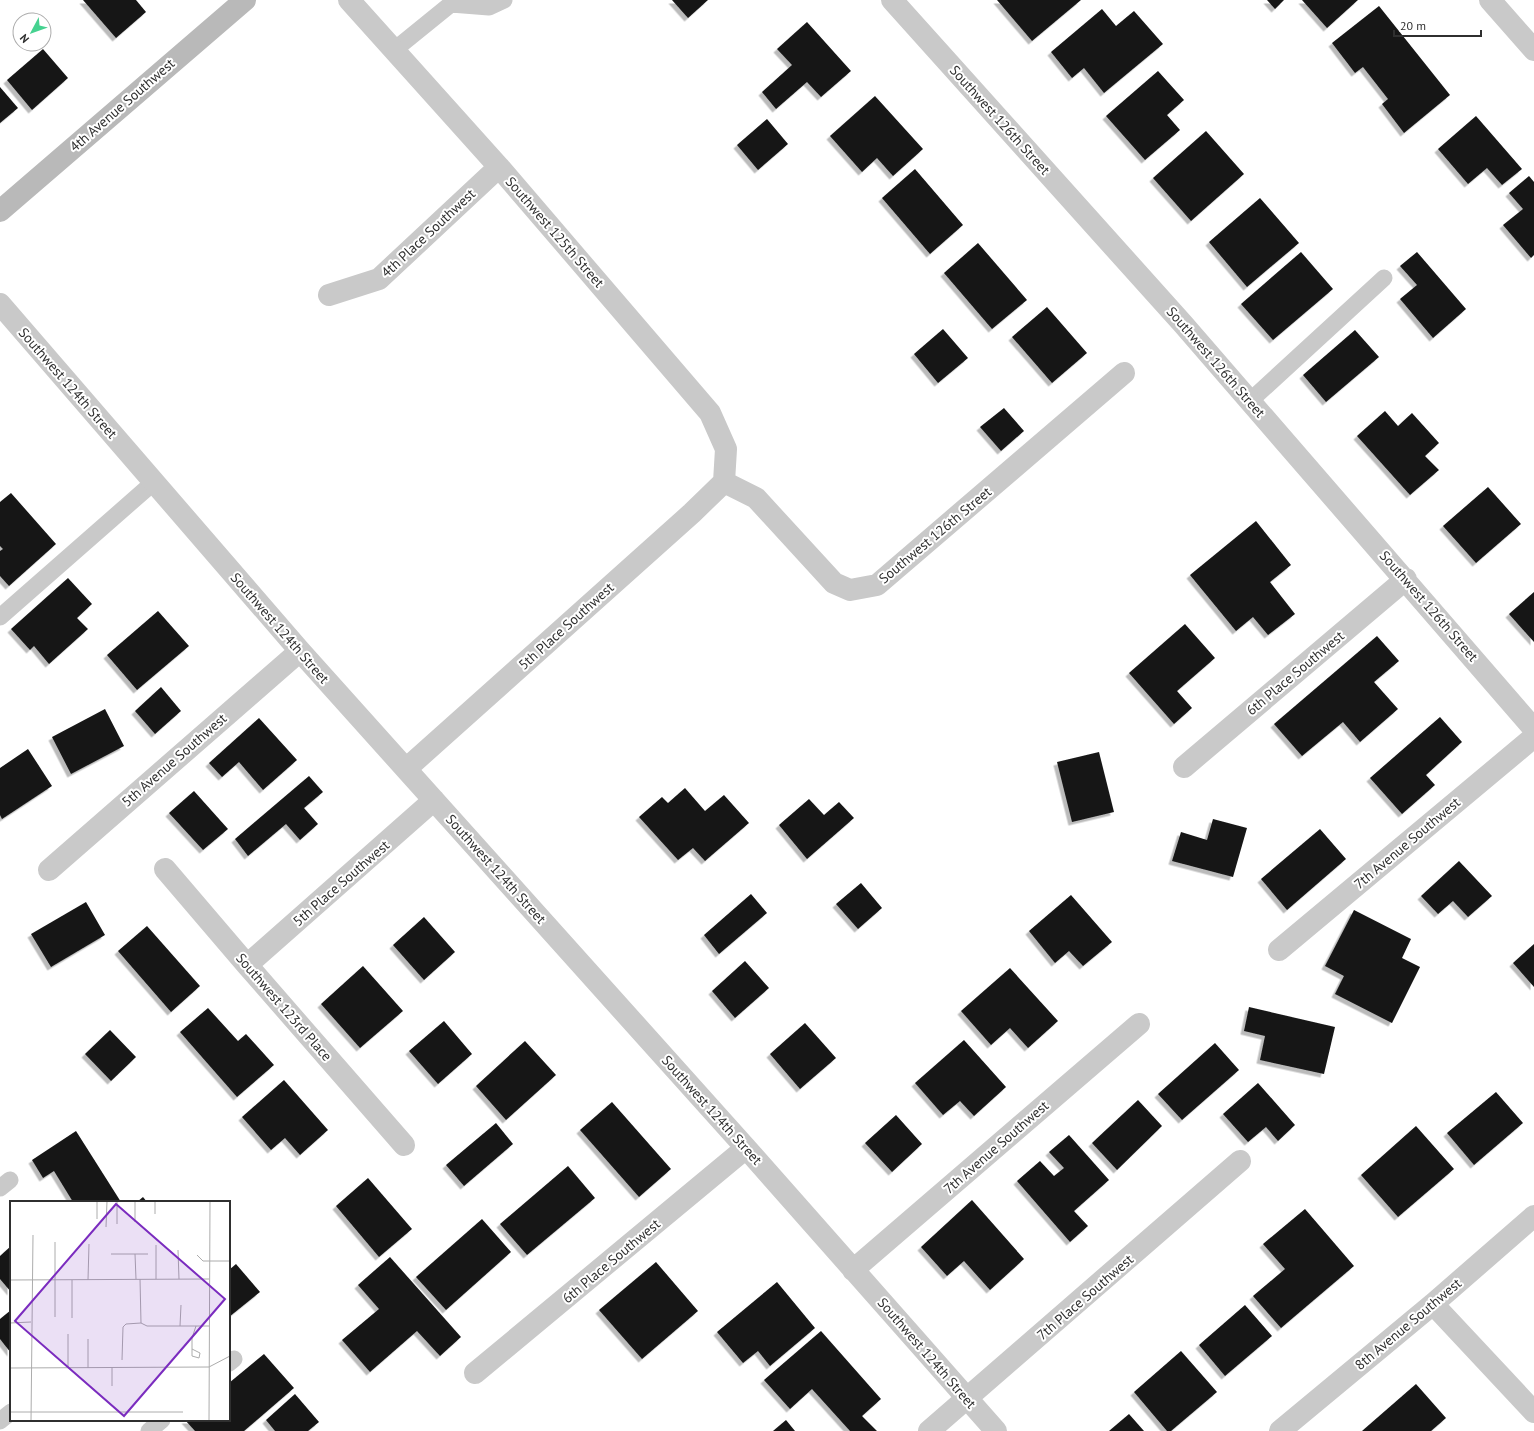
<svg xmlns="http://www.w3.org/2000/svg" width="1534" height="1431" font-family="'PT Sans',sans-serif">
  <defs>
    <filter id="shadow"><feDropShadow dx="-3.5" dy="3.5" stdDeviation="0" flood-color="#0004"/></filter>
  </defs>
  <rect width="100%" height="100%" fill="#fff"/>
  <path fill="#161616" filter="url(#shadow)" d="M83 0H136L146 12 116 38Z
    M672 0H708L688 18Z
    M997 0H1081L1032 41Z
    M1267 0H1284L1275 9Z
    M1302 0H1358L1327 28Z
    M1379 6 1450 95 1404 133 1382 104 1388 99 1363 67 1355 73 1332 43Z
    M1102 9 1116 26 1134 11 1163 44 1104 93 1084 68 1072 78 1051 52Z
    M807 22 851 71 821 97 807 82 776 109 762 92 792 65 777 49Z
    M43 49 68 78 32 110 7 80Z
    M1158 71 1184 100 1167 115 1180 130 1145 160 1106 116Z
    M0 87 18 108 0 123Z
    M875 96 923 149 893 176 877 158 862 172 830 136Z
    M1476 116 1522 169 1502 185 1487 168 1468 184 1438 149Z
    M767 119 788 144 758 170 737 145Z
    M1206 131 1244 174 1191 221 1153 178Z
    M915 169 963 225 930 254 882 198Z
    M1529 176 1534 182V255L1531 258 1503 225 1523 209 1509 193Z
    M1260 198 1299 243 1247 287 1209 242Z
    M978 243 1027 300 992 329 944 273Z
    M1301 252 1333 289 1273 340 1241 304Z
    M1417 252 1466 309 1433 338 1400 299 1417 285 1400 266Z
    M1047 307 1087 353 1052 383 1012 337Z
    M943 329 968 358 938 383 914 354Z
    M1355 330 1379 357 1326 402 1303 375Z
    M1004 408 1024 431 1001 451 980 427Z
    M1385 411 1398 426 1412 413 1439 443 1425 456 1439 470 1410 495 1357 436Z
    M1488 487 1521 524 1476 563 1443 526Z
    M11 493 56 544 9 586 0 576V551L3 549 0 546V502Z
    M1256 521 1291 565 1270 582 1295 614 1268 635 1253 617 1236 631 1190 575Z
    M68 578 92 604 77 618 88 629 49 664 34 646 30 650 11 629Z
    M1534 592V642L1509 614Z
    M158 611 189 646 137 690 107 655Z
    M1185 624 1215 658 1177 691 1192 708 1174 724 1129 673Z
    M1377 636 1399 661 1374 682 1398 709 1360 742 1343 722 1302 756 1274 724Z
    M161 687 181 711 155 734 135 711Z
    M105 709 124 746 71 774 52 737Z
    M1440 717 1462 742 1426 775 1435 785 1402 814 1370 778Z
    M259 718 297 760 263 790 239 762 222 777 209 763Z
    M28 749 52 786 2 819 0 815V768Z
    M1099 752 1114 812 1072 822 1057 762Z
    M309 776 323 792 304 808 318 824 300 840 286 824 248 856 235 839Z
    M685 788 705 811 724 795 749 823 705 861 693 848 678 860 639 817 662 797 668 803Z
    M194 791 228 829 203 850 169 813Z
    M809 799 824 815 839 802 854 818 807 859 779 825Z
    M1213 819 1247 828 1233 877 1172 861 1181 832 1207 840Z
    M1320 829 1346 859 1287 910 1261 879Z
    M1459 861 1492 896 1468 917 1453 901 1438 914 1421 896Z
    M861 883 882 908 858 929 836 904Z
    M751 894 767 913 719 954 704 935Z
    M1071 895 1112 942 1083 966 1069 951 1055 963 1029 931Z
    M86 902 105 935 51 967 31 934Z
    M1354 910 1411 939 1402 958 1420 967 1392 1023 1335 994 1344 976 1325 966Z
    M424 917 455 952 424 980 393 945Z
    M147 926 200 986 171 1012 118 951Z
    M1534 944V987L1513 963Z
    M745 961 769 988 735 1018 712 991Z
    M363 966 403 1011 360 1048 321 1004Z
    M1010 968 1058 1021 1028 1048 1010 1028 991 1045 961 1011Z
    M1249 1007 1335 1027 1324 1074 1260 1060 1265 1036 1244 1031Z
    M208 1008 238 1041 246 1034 274 1065 237 1097 180 1032Z
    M444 1021 472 1054 438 1084 409 1051Z
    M805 1023 836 1058 800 1089 770 1054Z
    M110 1030 136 1057 111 1081 85 1054Z
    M964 1040 1006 1087 974 1116 960 1101 943 1115 915 1083Z
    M525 1041 556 1075 506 1120 476 1086Z
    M1215 1043 1239 1070 1182 1120 1158 1094Z
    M284 1080 328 1130 300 1155 285 1138 271 1150 242 1117Z
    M1258 1083 1295 1125 1278 1141 1266 1127 1248 1142 1223 1114Z
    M1496 1092 1523 1123 1474 1165 1447 1133Z
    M1138 1100 1162 1126 1117 1170 1092 1143Z
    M612 1102 671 1169 639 1197 580 1130Z
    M896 1115 922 1144 892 1172 865 1143Z
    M496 1123 513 1144 464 1186 446 1165Z
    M1416 1126 1454 1169 1398 1217 1361 1175Z
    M76 1131 121 1202H73L54 1171 43 1178 32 1160Z
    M1069 1135 1109 1180 1074 1211 1088 1226 1070 1242 1017 1181 1040 1161 1054 1176 1064 1168 1049 1152Z
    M568 1166 595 1198 527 1255 500 1224Z
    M368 1178 412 1229 379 1257 336 1206Z
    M143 1197 147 1202H137Z
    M972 1200 1024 1259 990 1290 964 1261 947 1276 921 1247Z
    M1305 1209 1354 1266 1281 1328 1253 1296 1285 1269 1263 1244Z
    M482 1219 511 1252 446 1310 416 1277Z
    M11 1246V1292L0 1279V1256Z
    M390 1257 461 1337 440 1356 417 1331 370 1372 342 1340 379 1309 358 1285Z
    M656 1262 698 1311 642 1359 599 1310Z
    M236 1264 260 1292 229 1317V1270Z
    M777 1282 815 1328 770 1366 758 1351 743 1363 717 1332Z
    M1245 1305 1272 1336 1225 1376 1199 1345Z
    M11 1310V1353L0 1339V1319Z
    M821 1331 881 1399 862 1416 877 1431H850L812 1389 790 1409 764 1380Z
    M1181 1351 1217 1392 1171 1431H1167L1134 1392Z
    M264 1354 294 1388 244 1431H195L185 1420H229V1383Z
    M1416 1384 1446 1418 1431 1431H1362Z
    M295 1394 319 1422 308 1431H275L266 1420Z
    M1129 1414 1144 1431H1109Z
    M786 1420 795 1431H773Z"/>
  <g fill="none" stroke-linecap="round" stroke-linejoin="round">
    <path stroke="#c9c9c9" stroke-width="17" d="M393 51 451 4 489 7 504 0
      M1250 401 1384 278
      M0 617 154 482
      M0 1188 10 1180
      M229 1363 234 1359
      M0 1421 11 1412
      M149 1431 162 1420"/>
    <path stroke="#c9c9c9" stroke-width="22" d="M349 0 499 167 710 413 726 449 724 482
      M892 0 1183 324 1534 729
      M1490 0 1534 50
      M329 295 379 279 499 167
      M0 304 300 651 746 1148 996 1431
      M724 482 756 498 834 583 850 590 877 585 1124 373
      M1184 767 1406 579
      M406 769 692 513 724 482
      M165 869 247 965 404 1145
      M49 870 300 651
      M1279 950 1534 737
      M247 965 434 800
      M853 1270 1139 1024
      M1433 1304 1534 1412
      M475 1373 746 1148
      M929 1431 1240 1161
      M1280 1431 1433 1304 1534 1216"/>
    <path stroke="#b9b9b9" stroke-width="22" d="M0 211 245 0"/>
  </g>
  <g text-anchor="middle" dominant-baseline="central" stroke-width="4" stroke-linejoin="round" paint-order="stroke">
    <g font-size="14" fill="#2f2f2f" stroke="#fff">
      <text transform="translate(122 105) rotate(-41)">4th Avenue Southwest</text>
      <text transform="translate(1000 120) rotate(48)">Southwest 126th Street</text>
      <text transform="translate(555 232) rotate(49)">Southwest 125th Street</text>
      <text transform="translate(428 233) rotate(-43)">4th Place Southwest</text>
      <text transform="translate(1216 362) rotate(49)">Southwest 126th Street</text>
      <text transform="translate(68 383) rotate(49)">Southwest 124th Street</text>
      <text transform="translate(935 535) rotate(-40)">Southwest 126th Street</text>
      <text transform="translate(1429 606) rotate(49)">Southwest 126th Street</text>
      <text transform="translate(566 626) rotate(-42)">5th Place Southwest</text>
      <text transform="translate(280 628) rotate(49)">Southwest 124th Street</text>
      <text transform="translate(1295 673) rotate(-40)">6th Place Southwest</text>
      <text transform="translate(174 760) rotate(-41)">5th Avenue Southwest</text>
      <text transform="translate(1407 843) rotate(-40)">7th Avenue Southwest</text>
      <text transform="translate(496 869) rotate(48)">Southwest 124th Street</text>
      <text transform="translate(341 883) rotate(-41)">5th Place Southwest</text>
      <text transform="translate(284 1007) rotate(49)">Southwest 123rd Place</text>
      <text transform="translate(712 1110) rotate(48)">Southwest 124th Street</text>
      <text transform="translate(996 1147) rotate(-41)">7th Avenue Southwest</text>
      <text transform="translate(611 1261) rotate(-40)">6th Place Southwest</text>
      <text transform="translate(1085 1297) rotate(-41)">7th Place Southwest</text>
      <text transform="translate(1408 1324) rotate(-40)">8th Avenue Southwest</text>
      <text transform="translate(927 1353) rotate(49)">Southwest 124th Street</text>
    </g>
  </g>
  <g transform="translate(10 1201)">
    <rect width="220" height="220" fill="#fff"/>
    <path fill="none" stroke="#acacac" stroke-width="1" d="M107 0V23M145 0V13M87 18V0M125 21V0M96 26 97 0M146 44V78M168 49 169 78M101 53H138M125 53 126 78M187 54 193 60H220M130 78 131 122M0 79 199 78M78 79 79 43M45 116V41M62 117V79M0 122 21 121M131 122 137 125H199M170 125 171 104M182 148 190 152 189 157 182 155V137L186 125M112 159 113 126 116 123 131 122M0 167 199 166 220 155M58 167V133M78 167V138M102 167V185M0 211H173M21 220 23 34M199 220 200 0"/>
    <path fill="#7b2cbf" fill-opacity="0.15" stroke="#7b2cbf" stroke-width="2" d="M106 3 215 98 114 215 5 120Z"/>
    <rect width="220" height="220" fill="none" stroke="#2f2f2f" stroke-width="2"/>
  </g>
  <g transform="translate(32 32) rotate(229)"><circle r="19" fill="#ffffff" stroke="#acacac"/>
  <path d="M0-3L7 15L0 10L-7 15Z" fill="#45d290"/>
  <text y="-6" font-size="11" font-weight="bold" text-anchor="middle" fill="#2f2f2f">N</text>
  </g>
  <path d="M1394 30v6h87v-6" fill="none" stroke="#2f2f2f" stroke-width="2"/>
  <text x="1400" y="30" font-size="12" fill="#2f2f2f" stroke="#ffffff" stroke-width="3" paint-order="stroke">20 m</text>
</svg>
